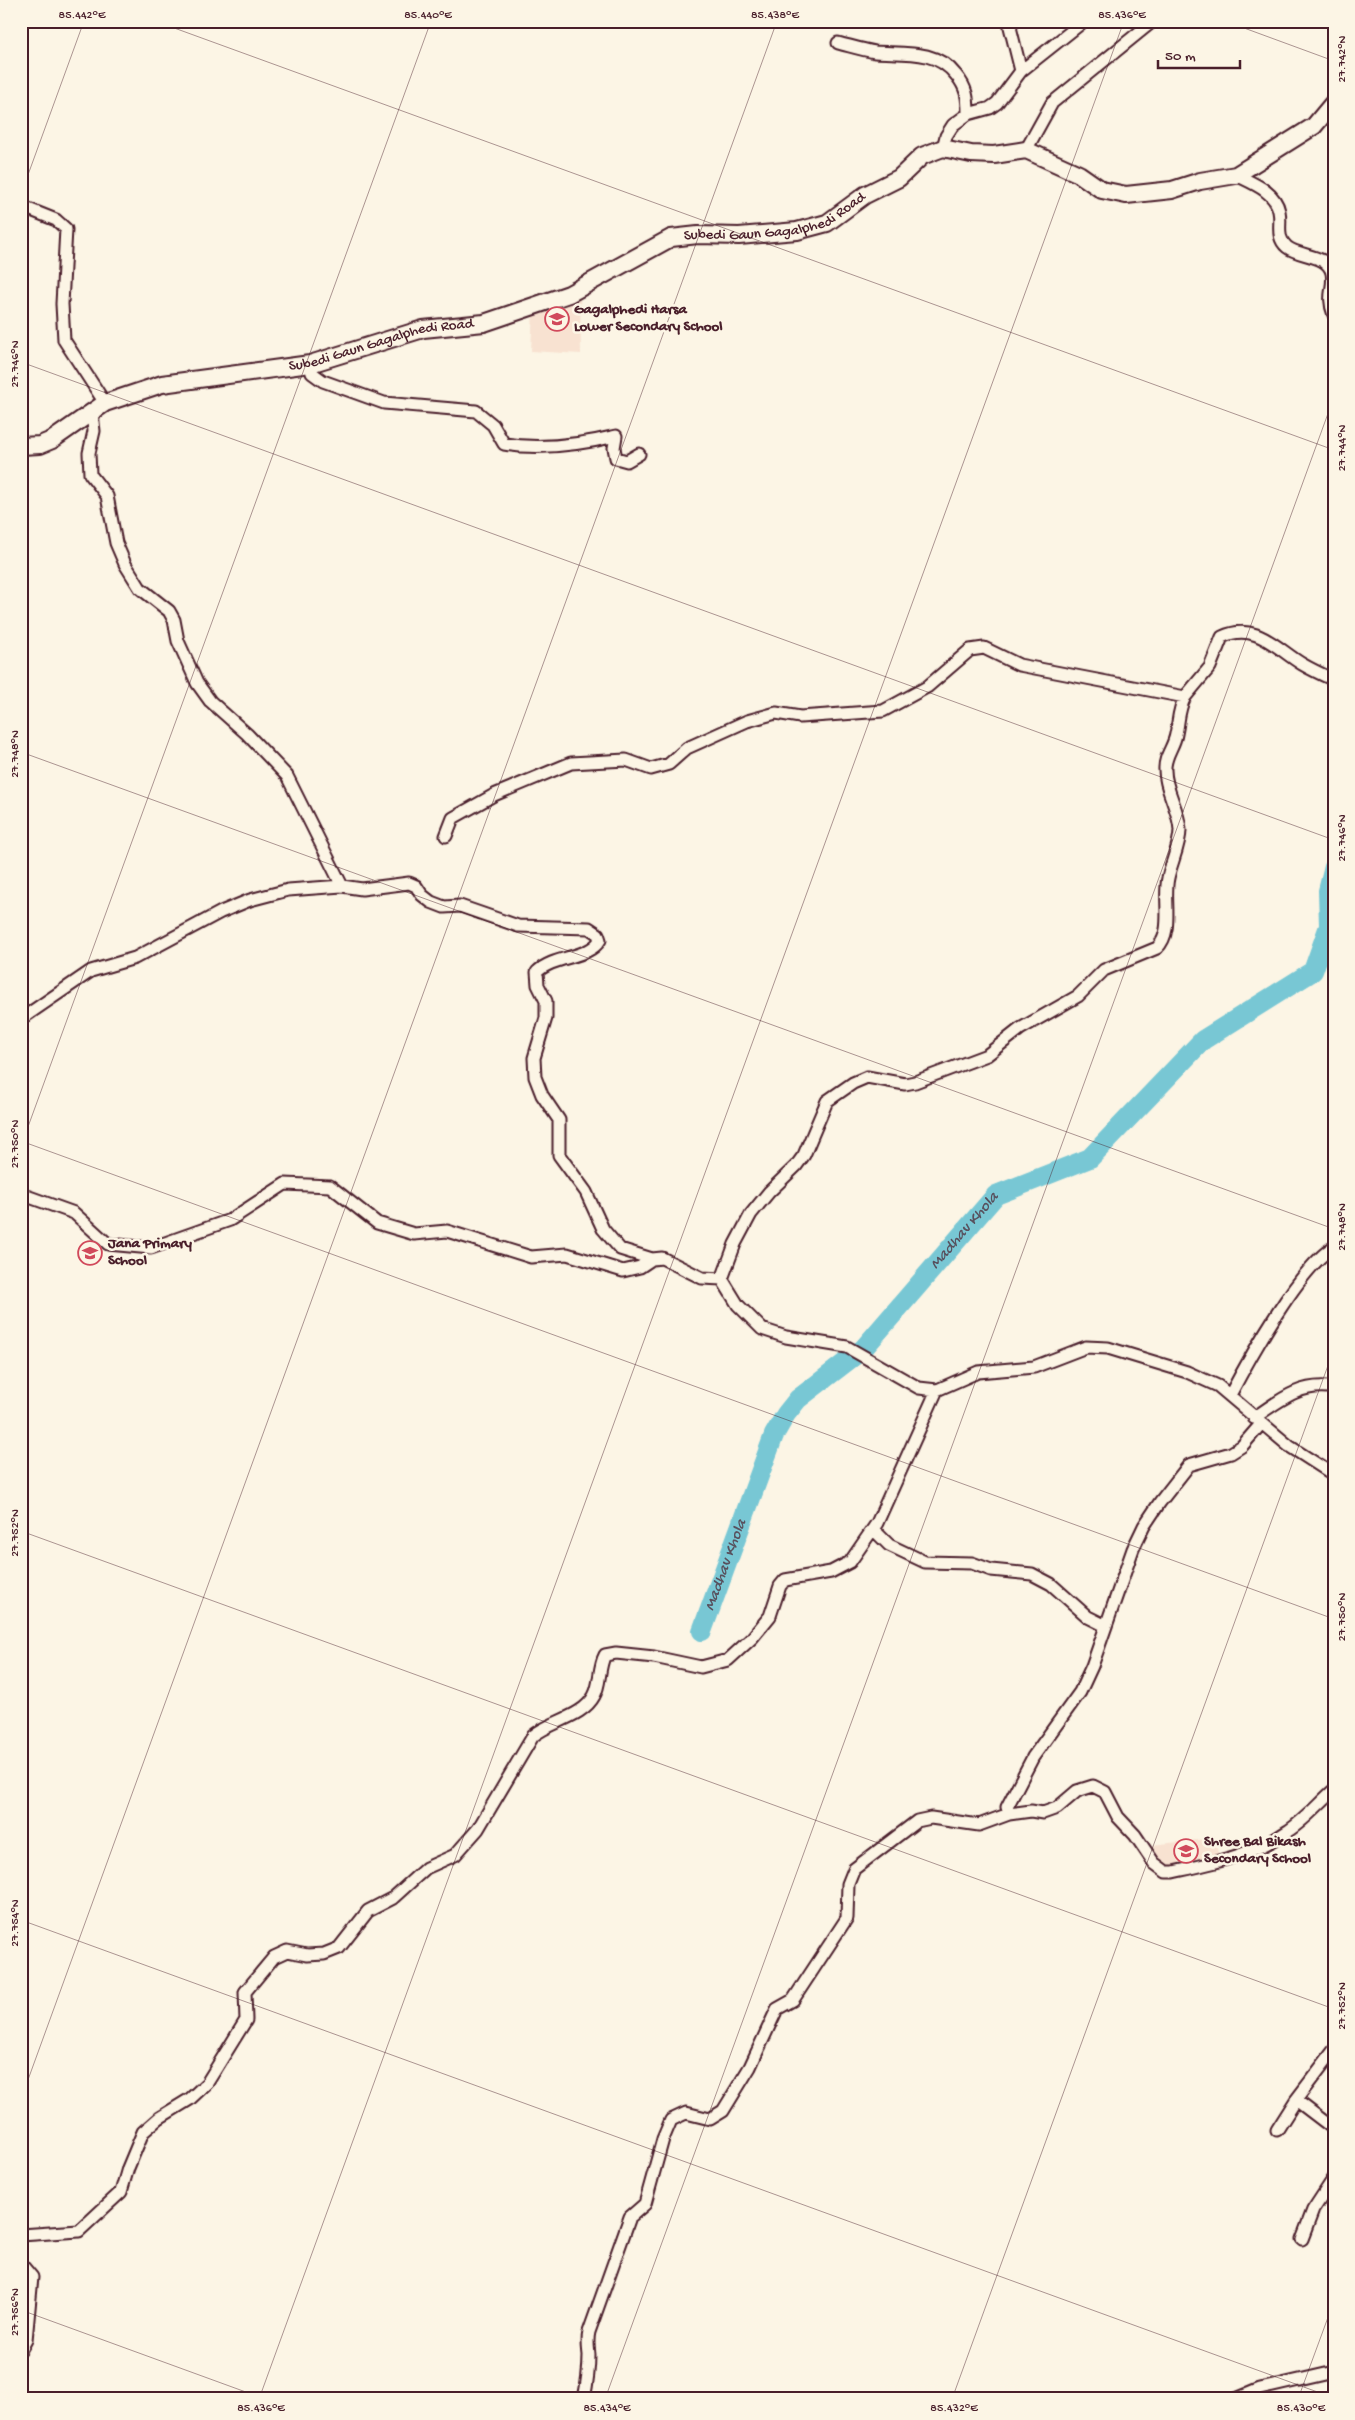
<svg xmlns="http://www.w3.org/2000/svg" width="1355" height="2420" font-family="'Gochi Hand',sans-serif">
  <rect width="100%" height="100%" fill="#fcf5e5"/>
  <filter id="ink" filterUnits="userSpaceOnUse"><feTurbulence type="fractalNoise" baseFrequency=".02" numOctaves="2"/><feDisplacementMap in="SourceGraphic" scale="10" xChannelSelector="R" yChannelSelector="G"/><feConvolveMatrix kernelMatrix="1 2 1 2 8 2 1 2 1" color-interpolation-filters="sRGB"/></filter>
  <g filter="url(#ink)">
    <path fill="#f8e2d1" d="M580 287 581 354 531 351 533 310Z
      M1214 1838 1219 1856 1165 1870 1152 1845Z"/>
    <g fill="none" stroke-linecap="round" stroke-linejoin="round">
      <path stroke="#78c7d4" stroke-width="20" id="s1" d="M702 1631 774 1435 786 1414 798 1399 863 1349 996 1195 1090 1158 1203 1040 1313 971 1329 926 1328 891 1334 867"/>
      <g stroke="#4a1f2b" stroke-width="15">
        <path id="street" d="M1014 21 1010 27 1021 71
          M838 43C850 46 863 50 875 52 905 54 936 49 956 75 967 88 968 98 968 114
          M943 148 946 136 953 125 968 114 990 108 997 103 1021 71 1084 21
          M1026 150 1052 103 1153 21
          M1236 175C1252 183 1275 191 1279 211 1282 224 1275 237 1287 247 1299 257 1328 254 1332 273 1335 287 1326 295 1334 315
          M21 206 56 220 66 229 62 304 64 340 105 403
          M310 364 312 373 323 381 384 403 476 411 493 425 504 444C542 450 579 445 616 436L614 448 616 458 627 461 639 454
          M92 413 94 431 89 453 90 474 107 496 116 543 125 564 140 588 169 611 174 620 178 641 197 683 210 701 247 734 287 776 342 886
          M446 836 453 818 494 795 571 763 626 760 651 769 669 764 687 748 747 721 776 713 800 717 883 711 927 687 970 650 984 648 1019 665 1185 697 1210 667 1222 637C1255 621 1277 649 1302 664 1312 670 1323 675 1334 680
          M21 1019 91 971 135 958 221 912 250 900 288 890 342 886 362 889 409 883 416 886 422 895 431 902 444 907 460 906 518 926 589 928 598 934 600 940C589 959 554 955 537 972L538 985 546 1001V1018L534 1058 535 1077 542 1095 559 1120V1155L586 1192 603 1229 620 1249 652 1259 662 1258 702 1278 722 1279 738 1305 762 1329 786 1337 847 1347 919 1388 937 1390 978 1372 1034 1367 1086 1347 1108 1348 1187 1372 1218 1386 1289 1446 1334 1475
          M21 1194 74 1213 108 1244 151 1248 230 1220 285 1184 330 1186 377 1223 414 1234 447 1231 531 1257 567 1254 623 1271 640 1267 652 1259
          M722 1279 735 1244 751 1214 769 1192 796 1166 804 1155 827 1101 853 1083 867 1077 905 1084 915 1082 987 1055 1020 1029 1078 996 1104 970 1157 948C1174 932 1163 899 1168 878 1171 863 1180 845 1180 830 1179 809 1165 791 1165 770 1164 756 1174 747 1176 734 1179 721 1178 710 1185 697
          M1230 1395C1249 1359 1300 1266 1334 1247
          M1254 1418C1280 1400 1301 1382 1334 1388
          M873 1529 889 1545 925 1562 972 1563 991 1570 1032 1574 1051 1584 1088 1617 1106 1626
          M1009 1814 1007 1807 1033 1757 1080 1692 1092 1666 1133 1549 1144 1526 1160 1502 1189 1465 1231 1453 1242 1446 1261 1424
          M1296 2100 1334 2129
          M1277 2130 1296 2100 1334 2050
          M21 2235 79 2231 121 2192 128 2168 143 2132 159 2118 190 2099 207 2083 246 2020 245 1992 274 1957 287 1951 307 1955 324 1954 339 1948 368 1911 393 1898 426 1868 455 1855 478 1829 533 1736C551 1721 583 1717 594 1696 601 1684 598 1668 605 1655L616 1653 654 1657 701 1667 728 1660 752 1638 770 1616 780 1586 785 1580 831 1572 850 1562 877 1523 937 1390
          M1302 2239 1313 2210 1334 2178
          M21 2264 32 2277 26 2340 21 2349
          M584 2399C587 2384 589 2370 589 2355 588 2346 587 2340 589 2332L630 2217 645 2204 663 2139 671 2120 686 2113 710 2119 723 2111 750 2067 777 2009 793 2000 847 1918 848 1884 854 1869 917 1821 931 1818 979 1825 1009 1814 1031 1811 1043 1813 1057 1808 1077 1791 1093 1786 1105 1792 1118 1817 1135 1835 1154 1863 1166 1872H1173C1213 1863 1254 1855 1288 1831 1305 1820 1319 1803 1334 1790
          M1236 2399 1260 2389 1334 2372"/>
      </g>
      <g stroke="#4a1f2b" stroke-width="20">
        <g id="secondary">
          <path id="s2" d="M21 446 40 445 52 440 105 403 162 384 310 364 423 329 484 323 569 294 671 238 698 235 739 236 797 231 827 223 865 195 899 178 922 156 943 148 971 154 994 155 1026 150 1079 174 1102 190 1126 195 1172 190 1200 181 1236 175 1314 126 1334 102"/>
        </g>
      </g>
      <use href="#street" stroke="#fcf5e5" stroke-width="11"/>
      <use href="#secondary" stroke="#fcf5e5" stroke-width="16"/>
    </g>
  </g>
  <path fill="none" stroke="#4a1f2b" stroke-width="1" stroke-opacity="0.45" d="M155 21 1334 450M1225 21 1334 61M21 194 84 21M21 362 1334 840M21 752 1334 1229M21 1141 1334 1619M21 1146 431 21M21 1531 1334 2009M21 1920 1334 2398M21 2099 777 21M21 2310 265 2399M259 2399 1124 21M605 2399 1334 397M952 2399 1334 1349M1298 2399 1334 2301"/>
  <defs>
    <g id="school-ring" transform="scale(1.25)"><circle r="9.5" fill="#fcf5e5" stroke="#d1495b" stroke-width="1.5"/><path d="M0-5L7-2L0 1L-7-2ZM-4 1L0 2.5L4 1V4Q0 6-4 4Z" fill="#d1495b"/></g>
  </defs>
  <g fill-rule="evenodd">
    <use href="#school-ring" x="557" y="319"/>
    <use href="#school-ring" x="90" y="1253"/>
    <use href="#school-ring" x="1186" y="1851"/>
  </g>
  <g text-anchor="middle" dominant-baseline="central" stroke-width="5" stroke-linejoin="round" paint-order="stroke">
    <g font-size="15" fill="#4a1f2b" stroke="#fcf5e5">
      <text stroke="none"><textPath href="#s2" startOffset="800">Subedi Gaun Gagalphedi Road</textPath></text>
      <text stroke="none"><textPath href="#s2" startOffset="380">Subedi Gaun Gagalphedi Road</textPath></text>
    </g>
    <g font-size="15" font-weight="bold" fill="#4a1f2b" stroke="#fcf5e5" text-anchor="start">
      <text x="574" y="310">Gagalphedi Harsa<tspan x="574" dy="17">Lower Secondary School</tspan></text>
      <text x="108" y="1244">Jana Primary<tspan x="108" dy="17">School</tspan></text>
      <text x="1204" y="1842">Shree Bal Bikash<tspan x="1204" dy="17">Secondary School</tspan></text>
    </g>
    <g font-size="16" font-style="italic" fill="#58515e" stroke="#fcf5e5">
      <text stroke="none"><textPath href="#s1" startOffset="490">Madhav Khola</textPath></text>
      <text stroke="none"><textPath href="#s1" startOffset="70">Madhav Khola</textPath></text>
    </g>
  </g>
  <rect width="1355" height="2420" fill="none" stroke="#fcf5e5" stroke-width="55"/>
  <path d="M1158 60v8h82v-8" fill="none" stroke="#4a1f2b" stroke-width="2.5"/>
  <text x="1165" y="60" font-size="15" fill="#4a1f2b" stroke="#fcf5e5" stroke-width="4" paint-order="stroke">50 m</text>
  <rect x="28" y="28" width="1300" height="2364" fill="none" stroke="#4a1f2b" stroke-width="2"/>
  <g font-size="12" text-anchor="middle" fill="#4a1f2b">
    <text x="82" y="18">85.442°E</text>
    <text x="428" y="18">85.440°E</text>
    <text x="775" y="18">85.438°E</text>
    <text x="1122" y="18">85.436°E</text>
    <text transform="translate(1341 59) rotate(-90)" y="4">27.742°N</text>
    <text transform="translate(14 364) rotate(-90)" y="4">27.746°N</text>
    <text transform="translate(1341 448) rotate(-90)" y="4">27.744°N</text>
    <text transform="translate(14 754) rotate(-90)" y="4">27.748°N</text>
    <text transform="translate(1341 838) rotate(-90)" y="4">27.746°N</text>
    <text transform="translate(14 1144) rotate(-90)" y="4">27.750°N</text>
    <text transform="translate(1341 1227) rotate(-90)" y="4">27.748°N</text>
    <text transform="translate(14 1533) rotate(-90)" y="4">27.752°N</text>
    <text transform="translate(1341 1617) rotate(-90)" y="4">27.750°N</text>
    <text transform="translate(14 1923) rotate(-90)" y="4">27.754°N</text>
    <text transform="translate(1341 2006) rotate(-90)" y="4">27.752°N</text>
    <text transform="translate(14 2312) rotate(-90)" y="4">27.756°N</text>
    <text x="261" y="2411">85.436°E</text>
    <text x="607" y="2411">85.434°E</text>
    <text x="954" y="2411">85.432°E</text>
    <text x="1301" y="2411">85.430°E</text>
  </g>
</svg>
